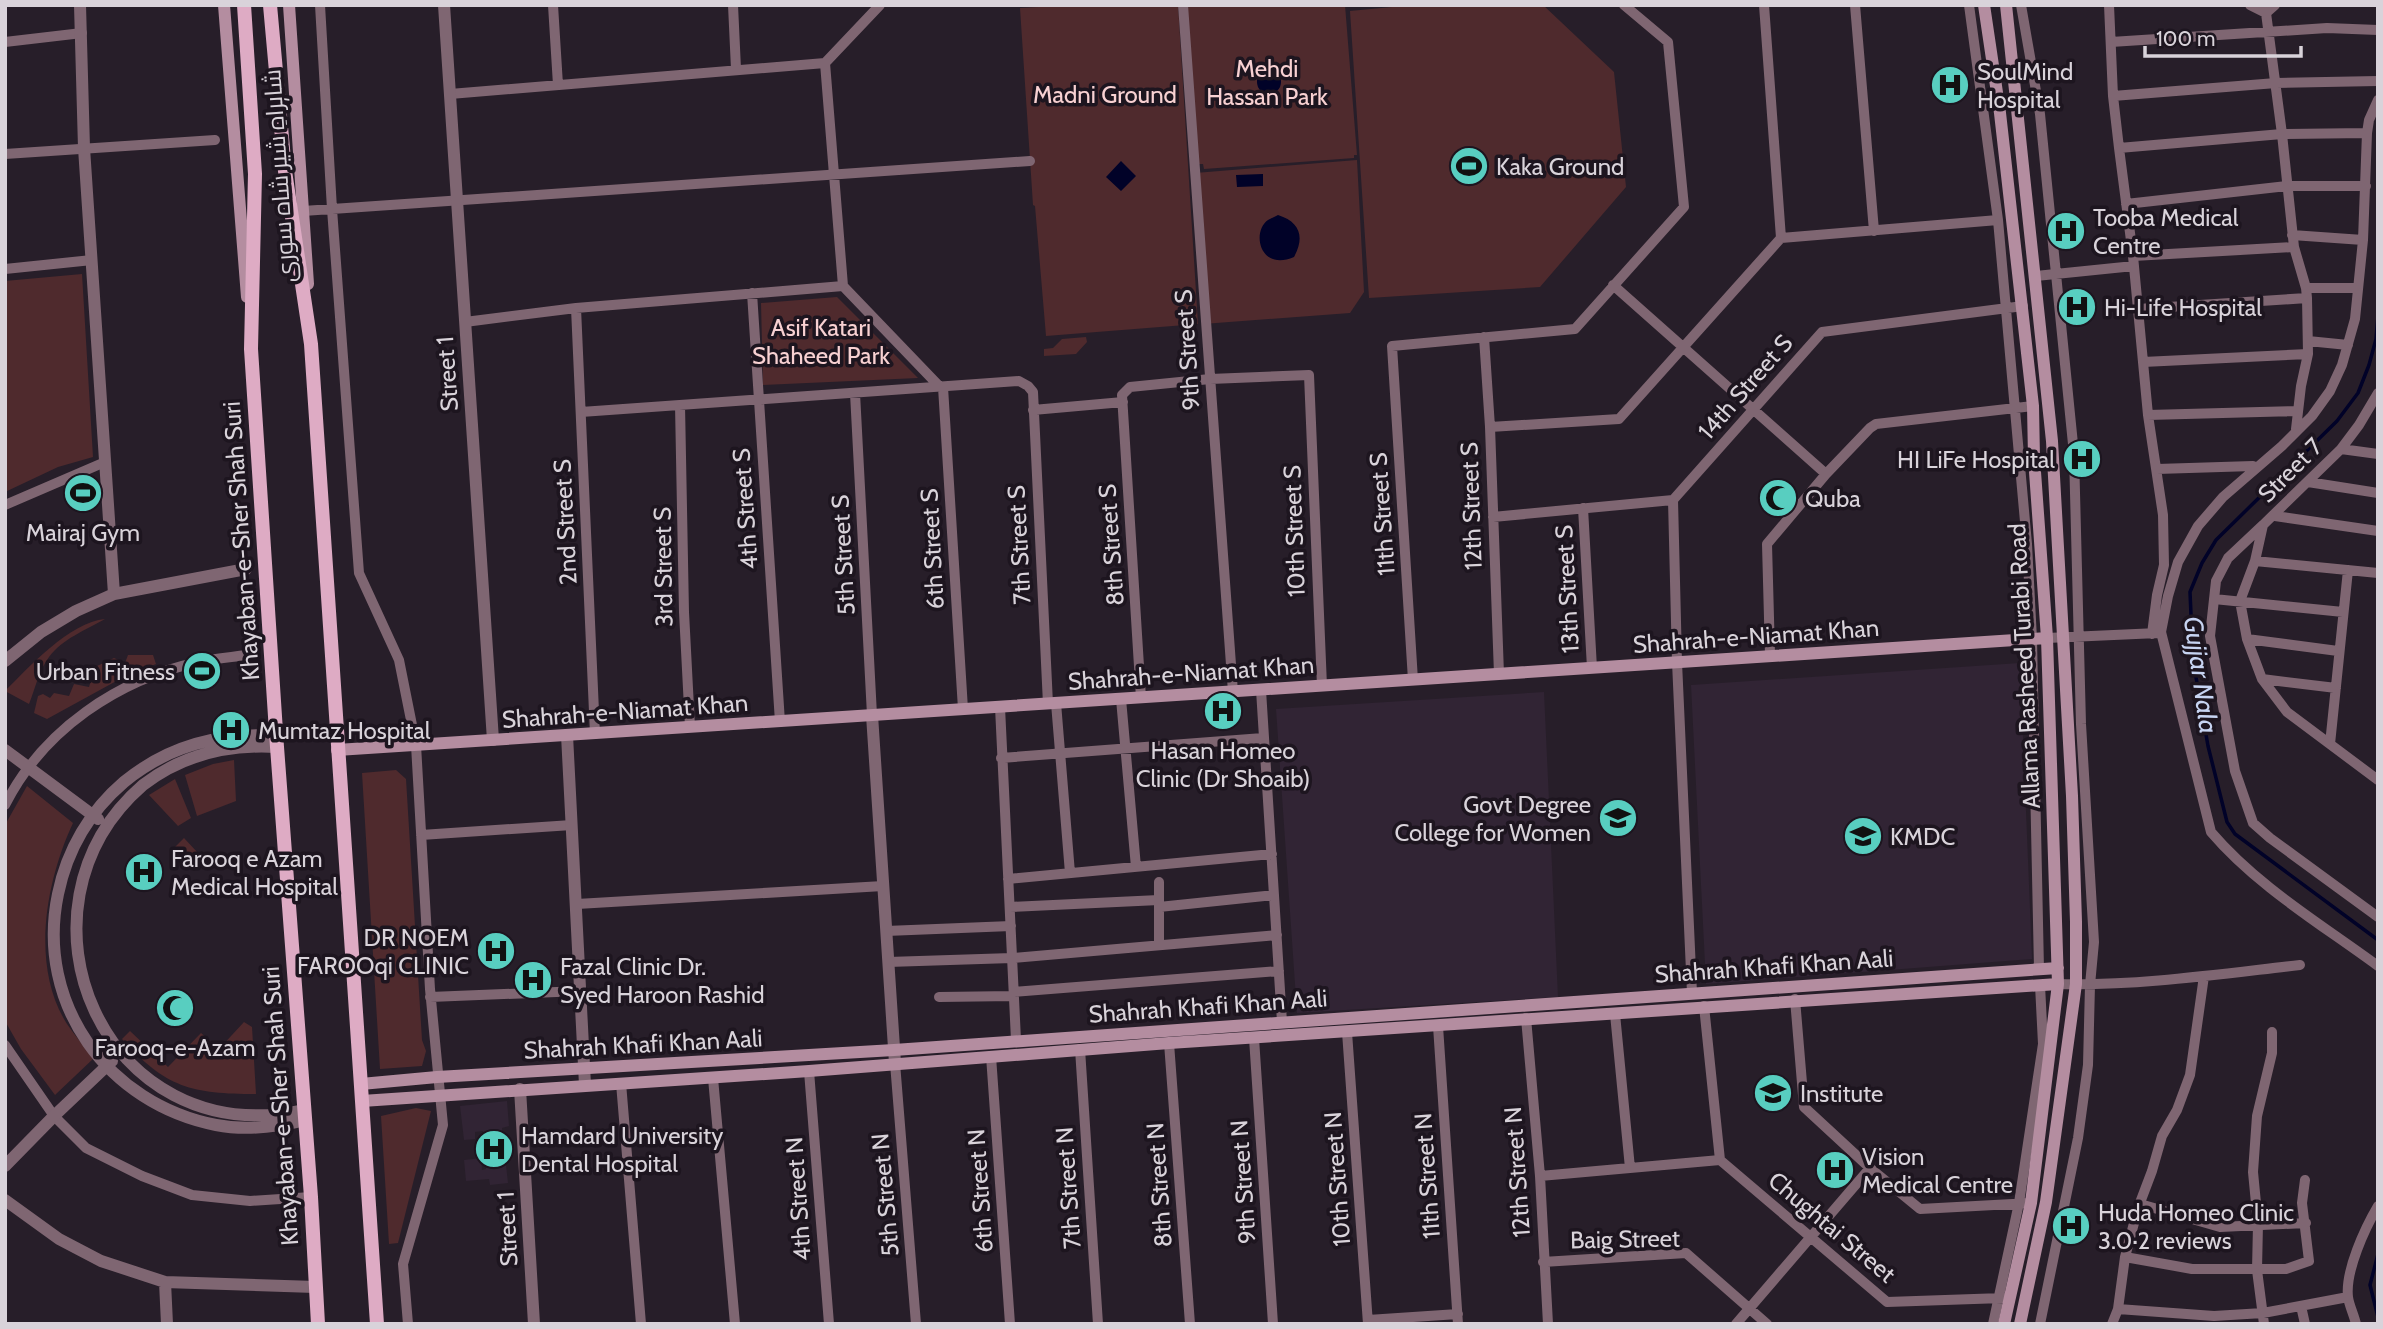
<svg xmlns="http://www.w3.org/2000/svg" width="2383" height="1329" font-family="Cabin,Cairo,sans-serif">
  <rect width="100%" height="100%" fill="#271e29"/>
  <path fill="#312434" d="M2020 663 2032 959 1706 984 1691 685Z
    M1544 692 1558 997 1297 1013 1276 709Z
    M507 1101 509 1126 502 1128 508 1183 490 1185 489 1179 466 1181 464 1160 481 1158 482 1170 486 1169 483 1131 475 1132V1139L464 1140 460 1106Z"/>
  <path fill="#4f2a2d" d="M1074 5H1178L1198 324 1046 336 1035 206 1033 205 1020 8Z
    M1183 5H1345L1357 155H1354V158L1204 169 1203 164H1194Z
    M1413 5H1543L1614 72 1626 187 1540 287 1369 298 1350 11Z
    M1357 160 1364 292 1350 313 1203 324 1195 173Z
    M82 274 93 457 58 467 5 492V281Z
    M837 297 918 378 763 385 761 303Z
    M1086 337 1087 342 1076 354 1044 356V349L1053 348 1062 339Z
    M105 619C86 630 62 639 49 657 39 670 35 689 29 704L5 691C29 667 70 622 105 619Z
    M128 655H153L156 664 120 679 47 719 34 713 38 696 43 694 50 698 54 693 69 696 74 684 89 687 95 667 114 658 125 663Z
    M234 760 236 801 197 816 185 775 213 764Z
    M396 770 406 779 422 1040 426 1051 422 1066 380 1069 362 773Z
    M175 779 191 818 178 826 149 795Z
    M27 786 73 823C46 881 30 966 67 1024 75 1036 85 1047 94 1058L55 1095 21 1049 5 1021V825Z
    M184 838 198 853 185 866 171 851Z
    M244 1022 252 1027 256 1094C192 1094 166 1088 122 1039L130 1031 168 1067 201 1033 219 1049Z
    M416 1108 431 1111 398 1243 389 1244 381 1116Z"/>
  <path fill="#010228" d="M1257 82a12 12 0 1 1 24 0a12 12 0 1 1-24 0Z
    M1121 161 1136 176 1121 191 1106 177Z
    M1263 174V186L1237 187 1236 175Z
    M1278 215C1300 222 1305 237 1294 257 1260 272 1251 232 1268 220 1271 218 1275 217 1278 215Z"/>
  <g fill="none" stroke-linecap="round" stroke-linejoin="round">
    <path stroke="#010228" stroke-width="3.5" d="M2378 316 2376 339 2369 365 2358 393 2337 421 2216 540 2202 563 2190 592 2193 660 2208 746 2227 822 2235 834 2378 940
      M2378 1254 2370 1285 2378 1317"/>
    <path stroke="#7f6672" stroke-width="10" d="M320 5 332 209 359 573 399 660 416 745 430 989 443 1125 403 1264 408 1324
      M553 5 558 85
      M733 5 736 69
      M880 5 825 63 843 286 940 387
      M1183 5 1233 692
      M1855 5 1874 231
      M1969 5 1998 220 2027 544 2032 639 2039 969
      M2021 5 2040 114 2074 454 2081 724 2094 942 2090 985 2088 1065 2078 1138 2040 1324
      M2109 5 2113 96 2119 148 2133 256 2148 415 2163 515 2164 565 2157 595 2152 634
      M2250 5 2266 13
      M2266 13 2282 134 2294 247 2306 288 2307 298 2308 354 2301 386 2296 429 2298 430
      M2266 13 2275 5
      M5 42 82 33
      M2111 42 2327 28 2378 30
      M450 94 825 63
      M2113 96 2276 83 2378 81
      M2378 100 2369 120 2367 133 2363 240 2355 319 2342 365 2330 391 2312 416 2282 446 2223 497 2198 526 2178 562 2168 596 2161 632 2211 832C2257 886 2321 924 2378 966
      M2119 148 2282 134 2367 133
      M5 154 215 140
      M2126 204 2287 186H2366
      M303 211 1030 161
      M2292 235 2363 240
      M1781 238 1998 220
      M2133 256 2294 247
      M5 269 92 260
      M2036 276 2134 266
      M1613 285 1826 474
      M2306 288H2356
      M752 293 780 722
      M576 308 595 734
      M2138 309 2307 298
      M465 322 576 308 843 286
      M1484 337 1490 427 1499 674
      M2308 341 2348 345
      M2143 362 2308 354
      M943 387 963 709
      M855 393 872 715
      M2378 393 2359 425 2341 449 2263 525 2255 561 2240 601 2247 639 2262 679 2287 712 2378 780
      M680 405 684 612 690 727
      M1033 410 1123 402
      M581 412 1019 381 1028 386 1033 392 1048 704
      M2148 415 2298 411
      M1490 427 1619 419 1781 238 1764 5
      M2341 449 2378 454
      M2157 469 2253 466 2255 469
      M2308 482 2378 493
      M5 505 105 462
      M1583 508 1592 668
      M2275 516 2378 531
      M1493 517 1673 500
      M2263 525 2228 558 2216 581 2210 636 2235 771 2253 823 2270 838 2378 917
      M2255 561 2378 573
      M2214 599 2343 612
      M2047 638 2158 633
      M2247 639 2338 651
      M1770 655 1767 544 1826 474 1870 428 1876 424 2033 406
      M2262 679 2336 688
      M1413 680 1392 346 1575 329 1684 207 1668 42 1624 5
      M1261 690 1282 1022
      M1141 698 1122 395 1130 387 1210 379 1309 375 1322 686
      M1121 699 1136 867
      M1056 703 1070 873
      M1000 707 1016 1040
      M2330 744 2348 570
      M1001 758 1263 738
      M5 805C43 730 118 679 199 662 217 658 235 657 253 654
      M421 835 572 825
      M1008 879 1272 854
      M577 904 883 886
      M1010 907 1159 900
      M1159 907 1274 895
      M886 931 1011 926
      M1159 945V882
      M888 962 1012 958 1277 935
      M2058 984C2139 986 2220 974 2300 965
      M1014 992 1279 971
      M1692 993 1677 662 1673 500 1822 332 2023 306
      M430 997 581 991
      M939 997 1014 996
      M1795 999 1804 1107 1870 1168 1920 1209 2031 1203
      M1704 1006 1720 1160
      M1615 1014 1630 1168
      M1526 1018 1540 1176 1548 1324
      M1438 1026 1458 1324
      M1347 1032 1368 1324
      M1254 1038 1273 1324
      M1169 1043 1190 1324
      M5 1045 54 1116 86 1148 142 1176 192 1195 250 1201 311 1197
      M1080 1049 1098 1324
      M991 1056 1010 1324
      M895 1063 916 1324
      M809 1071 829 1324
      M713 1078 735 1324
      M621 1083 641 1324
      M1720 1160 1887 1302 2003 1298
      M1540 1176 1720 1160
      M2140 1204 2220 1227 2306 1223
      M2125 1257 2192 1269H2286L2309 1261 2302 1203 2305 1180
      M1543 1262 1686 1253 1767 1324
      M2301 1306 2305 1324
      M2118 1309 2214 1316 2263 1313 2348 1297
      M1368 1320 1458 1314
      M1736 1324 1870 1168
      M1993 1324 2019 1203 2043 1044 2040 985
      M2112 1324 2118 1309 2125 1257 2138 1208 2152 1171 2162 1136 2177 1110 2190 1075 2204 976
      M2264 1324 2257 1270 2258 1224 2253 1172 2257 1116 2272 1053V1032
      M2356 1324C2354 1315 2349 1305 2348 1297 2345 1271 2365 1228 2378 1206"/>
    <path stroke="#7f6672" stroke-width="12" d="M80 5 84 148 114 594
      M444 5 493 740
      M5 661 41 632 76 611 114 594 246 569
      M872 715 895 1063
      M567 735 585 1085
      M277 736C221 732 168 746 124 782 90 811 67 850 58 894 35 1004 108 1104 216 1125 246 1131 277 1127 306 1120
      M277 747C228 744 182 755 143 785 0 909 103 1154 304 1110
      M5 750 98 819
      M520 1089 534 1324
      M5 1166 54 1116 112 1061
      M5 1200 59 1239 101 1261 165 1282 315 1287
      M165 1282 167 1324"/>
    <path stroke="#b48da0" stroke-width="12" d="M224 5 247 297
      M289 5 308 284
      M1984 5 2000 113 2033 406 2034 458 2047 638 2058 984 2031 1203 2004 1324
      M2006 5 2052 441 2072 796 2076 922V984L2046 1202 2020 1324
      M337 750 2047 638
      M361 1084 437 1077 894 1050 2058 968
      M362 1101 809 1071 1169 1043 2058 984"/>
    <path stroke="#deabc4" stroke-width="14" d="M244 5 255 174 251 349 277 747 311 1197 318 1324
      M270 5 285 171 311 344 377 1324"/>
  </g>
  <defs>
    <g id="hospital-disc" transform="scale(2.0125)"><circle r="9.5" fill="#58cec0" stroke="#1d151f"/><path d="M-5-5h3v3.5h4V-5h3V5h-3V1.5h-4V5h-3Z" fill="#111"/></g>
    <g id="stadium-disc" transform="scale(2.0125)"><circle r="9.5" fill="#58cec0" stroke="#1d151f"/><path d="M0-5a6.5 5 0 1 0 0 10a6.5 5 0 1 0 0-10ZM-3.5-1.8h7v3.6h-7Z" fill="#111"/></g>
    <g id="mosque-disc" transform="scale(2.0125)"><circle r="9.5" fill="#58cec0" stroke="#1d151f"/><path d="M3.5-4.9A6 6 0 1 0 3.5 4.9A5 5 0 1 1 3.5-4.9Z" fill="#111"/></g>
    <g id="university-disc" transform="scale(2.0125)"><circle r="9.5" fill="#58cec0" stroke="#1d151f"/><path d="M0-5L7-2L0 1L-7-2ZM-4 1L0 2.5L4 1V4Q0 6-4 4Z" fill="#111"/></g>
  </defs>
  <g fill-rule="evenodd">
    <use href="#hospital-disc" x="1950" y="85"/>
    <use href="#stadium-disc" x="1469" y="166"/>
    <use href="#hospital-disc" x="2066" y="231"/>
    <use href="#hospital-disc" x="2077" y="307"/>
    <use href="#hospital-disc" x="2082" y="459"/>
    <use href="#stadium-disc" x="83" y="493"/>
    <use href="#mosque-disc" x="1778" y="498"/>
    <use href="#stadium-disc" x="202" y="671"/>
    <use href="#hospital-disc" x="1223" y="711"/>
    <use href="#hospital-disc" x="231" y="730"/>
    <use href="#university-disc" x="1618" y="818"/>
    <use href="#university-disc" x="1863" y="836"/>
    <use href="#hospital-disc" x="144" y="872"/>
    <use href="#hospital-disc" x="496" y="951"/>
    <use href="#hospital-disc" x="533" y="980"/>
    <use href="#mosque-disc" x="175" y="1008"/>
    <use href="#university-disc" x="1773" y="1093"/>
    <use href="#hospital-disc" x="494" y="1149"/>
    <use href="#hospital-disc" x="1835" y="1170"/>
    <use href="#hospital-disc" x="2071" y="1226"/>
  </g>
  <g text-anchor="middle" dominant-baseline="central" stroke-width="7" stroke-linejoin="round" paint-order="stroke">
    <g font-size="24" fill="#f8d1d2" stroke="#1d151f">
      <text x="1267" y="68">Mehdi<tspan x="1267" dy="28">Hassan Park</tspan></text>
      <text x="1105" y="94">Madni Ground</text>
      <text x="821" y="327">Asif Katari<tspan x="821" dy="28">Shaheed Park</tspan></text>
    </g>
    <g font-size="24" fill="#d9d3da" stroke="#1d151f" text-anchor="start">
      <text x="1977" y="71">SoulMind<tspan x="1977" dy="28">Hospital</tspan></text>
      <text x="1496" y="166">Kaka Ground</text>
      <text x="2093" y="217">Tooba Medical<tspan x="2093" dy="28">Centre</tspan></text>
      <text x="2104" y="307">Hi-Life Hospital</text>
      <text x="2055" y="459" text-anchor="end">HI LiFe Hospital</text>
      <text x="1805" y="498">Quba</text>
      <text x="83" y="532" text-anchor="middle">Mairaj Gym</text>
      <text x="175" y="671" text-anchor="end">Urban Fitness</text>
      <text x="258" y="730">Mumtaz Hospital</text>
      <text x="1223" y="750" text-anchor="middle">Hasan Homeo<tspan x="1223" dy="28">Clinic (Dr Shoaib)</tspan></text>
      <text x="1591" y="804" text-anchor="end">Govt Degree<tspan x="1591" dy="28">College for Women</tspan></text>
      <text x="1890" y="836">KMDC</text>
      <text x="171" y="858">Farooq e Azam<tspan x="171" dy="28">Medical Hospital</tspan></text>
      <text x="469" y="937" text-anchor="end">DR NOEM<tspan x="469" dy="28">FAROOqi CLINIC</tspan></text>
      <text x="560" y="966">Fazal Clinic Dr.<tspan x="560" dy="28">Syed Haroon Rashid</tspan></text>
      <text x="175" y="1047" text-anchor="middle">Farooq-e-Azam</text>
      <text x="1800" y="1093">Institute</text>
      <text x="521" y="1135">Hamdard University<tspan x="521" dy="28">Dental Hospital</tspan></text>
      <text x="1862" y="1156">Vision<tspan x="1862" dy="28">Medical Centre</tspan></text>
      <text x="2098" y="1212">Huda Homeo Clinic<tspan x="2098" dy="28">3.0·2 reviews</tspan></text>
    </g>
    <g font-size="24" fill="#d9d3da" stroke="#1d151f">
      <text transform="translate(279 176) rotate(-94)">شاہراہِ شیر شاہ سوری</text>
      <text transform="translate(1187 350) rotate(-94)">9th Street S</text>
      <text transform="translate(447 374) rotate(-94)">Street 1</text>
      <text transform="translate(1745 387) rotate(-49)">14th Street S</text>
      <text transform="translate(2290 470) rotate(-45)">Street 7</text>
      <text transform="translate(1471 506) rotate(-92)">12th Street S</text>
      <text transform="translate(745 509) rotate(-94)">4th Street S</text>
      <text transform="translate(1382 514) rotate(-94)">11th Street S</text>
      <text transform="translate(565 522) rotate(-93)">2nd Street S</text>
      <text transform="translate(1294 531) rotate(-92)">10th Street S</text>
      <text transform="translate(241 541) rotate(-94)">Khayaban-e-Sher Shah Suri</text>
      <text transform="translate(1019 545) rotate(-93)">7th Street S</text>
      <text transform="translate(1111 545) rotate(-94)">8th Street S</text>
      <text transform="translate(932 549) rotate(-93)">6th Street S</text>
      <text transform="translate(843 555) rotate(-93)">5th Street S</text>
      <text transform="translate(663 567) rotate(-91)">3rd Street S</text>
      <text transform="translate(1567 589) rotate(-93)">13th Street S</text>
      <text transform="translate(1756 636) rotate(-4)">Shahrah-e-Niamat Khan</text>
      <text transform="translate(2024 666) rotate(-93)">Allama Rasheed Turabi Road</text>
      <text transform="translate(1191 673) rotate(-4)">Shahrah-e-Niamat Khan</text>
      <text transform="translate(625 711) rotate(-4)">Shahrah-e-Niamat Khan</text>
      <text transform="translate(1774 966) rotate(-4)">Shahrah Khafi Khan Aali</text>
      <text transform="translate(1208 1006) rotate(-4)">Shahrah Khafi Khan Aali</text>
      <text transform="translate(643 1044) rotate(-3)">Shahrah Khafi Khan Aali</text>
      <text transform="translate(280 1106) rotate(-94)">Khayaban-e-Sher Shah Suri</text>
      <text transform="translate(1517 1172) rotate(-94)">12th Street N</text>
      <text transform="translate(1427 1176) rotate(-94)">11th Street N</text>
      <text transform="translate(1337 1179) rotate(-94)">10th Street N</text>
      <text transform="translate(1243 1182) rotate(-94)">9th Street N</text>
      <text transform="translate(1159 1185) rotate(-94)">8th Street N</text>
      <text transform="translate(1068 1188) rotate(-94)">7th Street N</text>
      <text transform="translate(980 1191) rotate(-94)">6th Street N</text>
      <text transform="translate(885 1195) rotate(-95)">5th Street N</text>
      <text transform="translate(798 1199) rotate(-94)">4th Street N</text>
      <text transform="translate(1832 1227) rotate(40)">Chughtai Street</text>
      <text transform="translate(507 1229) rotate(-93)">Street 1</text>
      <text transform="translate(1625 1239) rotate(-1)">Baig Street</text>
    </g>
    <g font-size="26" font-style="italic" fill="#c7d4f2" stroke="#1d151f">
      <text transform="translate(2201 675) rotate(82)">Gujjar Nala</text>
    </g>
  </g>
  <rect width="2383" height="1329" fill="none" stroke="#d9d3da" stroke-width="14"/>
  <path d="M2145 46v10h156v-10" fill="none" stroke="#d9d3da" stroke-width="3.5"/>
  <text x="2156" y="46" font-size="21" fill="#d9d3da" stroke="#1d151f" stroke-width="5" paint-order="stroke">100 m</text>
</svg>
